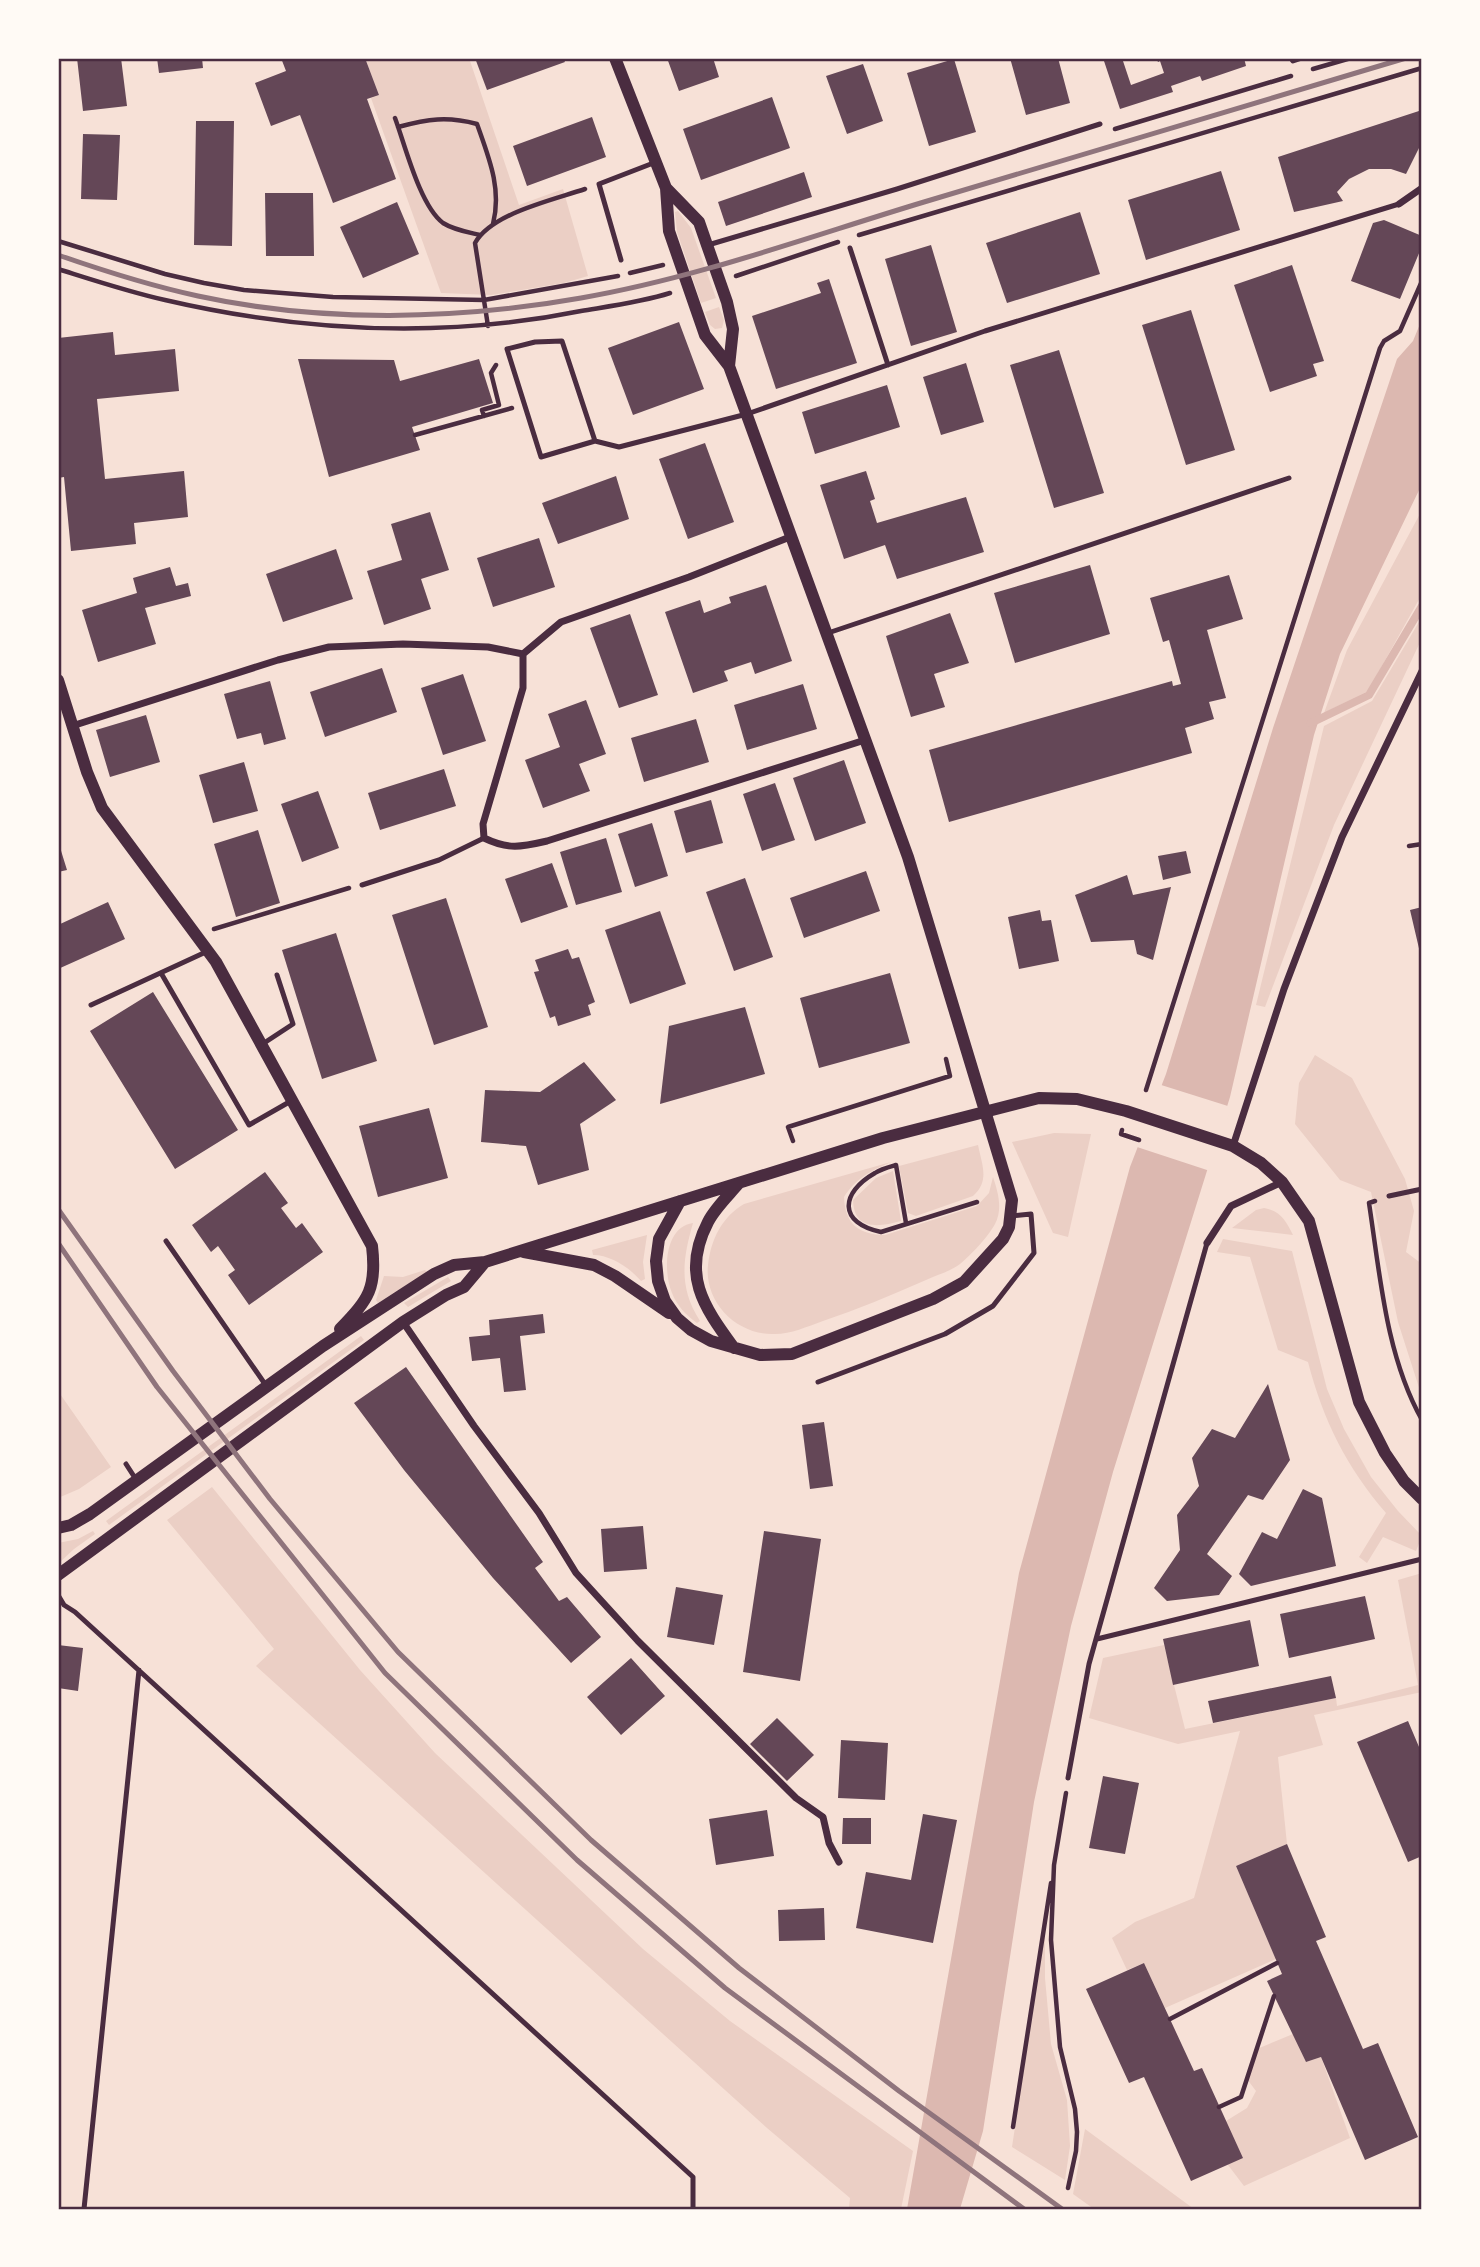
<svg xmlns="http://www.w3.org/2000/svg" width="1480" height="2267" font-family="Montserrat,sans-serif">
  <rect width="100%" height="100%" fill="#f7e1d7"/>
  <path fill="#ebcfc5" d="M365 58H469L519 205 563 189 588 276 564 283 491 295 441 293 371 98 379 95Z
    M678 211 691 228 716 298 701 303 677 232 675 212Z
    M719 307 724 320 722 328 715 329 710 325 705 312Z
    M1422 510V594L1368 691 1324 713 1347 650Z
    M1422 617V638L1334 825 1265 1007 1256 1005 1324 726 1372 701Z
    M1315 1055 1352 1078 1405 1179 1414 1211 1406 1252 1422 1264V1397L1398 1322 1371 1192 1340 1180 1295 1124 1299 1083Z
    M1054 1133 1091 1134 1068 1237 1053 1233 1012 1142Z
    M978 1145C982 1165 990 1181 973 1196L916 1216 908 1213 899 1166Z
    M891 1162C871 1171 856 1178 844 1197 845 1224 859 1235 885 1235L977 1206 989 1193 993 1177C998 1192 1003 1209 995 1224 988 1237 971 1255 960 1264 951 1271 937 1275 926 1280 892 1295 858 1309 823 1321 806 1327 789 1335 772 1334 735 1334 704 1301 708 1265 711 1239 722 1217 744 1204Z
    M893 1171 901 1221C879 1227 854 1231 853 1200L876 1178Z
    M1264 1208C1281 1211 1286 1221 1293 1235L1232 1228 1256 1210Z
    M693 1223C683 1258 678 1287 700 1321L697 1323C686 1315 677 1306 672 1293 663 1272 664 1227 693 1223Z
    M647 1235 643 1262 645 1279 641 1281C630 1268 611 1255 593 1255L592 1250Z
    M1223 1239 1292 1251 1327 1389 1344 1429 1371 1477 1398 1511 1422 1536 1416 1551 1383 1537 1367 1563 1359 1557 1386 1513C1347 1468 1323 1420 1308 1362L1278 1350 1250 1257 1217 1252Z
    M425 1270 427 1272 378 1303 376 1300 384 1276 403 1277Z
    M448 1277 451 1281 408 1307 404 1303Z
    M361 1336 364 1340 109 1525 106 1521Z
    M58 1391 111 1467 79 1489 58 1498Z
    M212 1487 360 1670 435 1753 643 1949 730 2021 913 2151 901 2209H849L850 2198 767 2128 256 1666 274 1649 167 1520Z
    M93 1531 95 1534 74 1549 58 1564V1543L78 1539Z
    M1422 1573V1692L1314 1715 1323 1745 1278 1757 1287 1844 1236 1866 1276 1959 1165 2008 1144 1963 1127 1970 1112 1938 1135 1922 1194 1898 1240 1731 1178 1744 1089 1718 1103 1658 1164 1645 1185 1729 1336 1698 1337 1706 1418 1685 1398 1580Z
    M1045 1929V1978L1051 2044 1067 2100 1070 2146 1065 2180 1012 2147Z
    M1293 2034 1306 2062 1321 2057 1350 2138 1244 2186 1228 2165 1226 2121 1247 2108 1256 2091 1247 2079 1257 2049Z
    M1085 2129 1194 2209H1094L1073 2194Z"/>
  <path fill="#dcb8b0" d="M1422 319V484L1340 654 1314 735 1230 1097 1113 1472 1071 1626 1034 1802 983 2131 960 2209H907L1019 1573 1130 1167 1166 1074 1273 728 1397 359 1413 341Z"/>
  <path fill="#f7e1d7" d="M1158 1084 1231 1107 1210 1171 1137 1147Z"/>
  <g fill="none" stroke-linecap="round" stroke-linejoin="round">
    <path stroke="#dcb8b0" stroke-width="8" d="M1311 723 1369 695 1422 606"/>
  </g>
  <path fill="#644757" d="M77 58H121L127 106 83 111Z
    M157 58H202L203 68 159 73Z
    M281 58H365L379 95 367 99 396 179 333 203 300 115 271 126 255 83 286 71Z
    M475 58H563L565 62 487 90Z
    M667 58H713L719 77 679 91Z
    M1010 58H1058L1070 103 1026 115Z
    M1103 58H1122L1131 85 1164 73 1160 61 1158 62 1156 58H1212L1213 60 1220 58H1244L1246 66 1202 81 1200 76 1171 86 1173 92 1120 109Z
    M954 59 976 132 929 146 907 73Z
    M863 64 883 121 847 134 826 76Z
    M772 97 790 148 701 180 683 129Z
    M1422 110V142L1406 174 1391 169H1369L1349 179 1337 192 1343 201 1294 212 1278 157Z
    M592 117 606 157 527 186 513 146Z
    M196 121H234L232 246 194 245Z
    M83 134 120 135 117 200 81 199Z
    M1221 171 1240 230 1146 260 1128 200Z
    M804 172 812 197 726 226 718 202Z
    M265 193H313L314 256H266Z
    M397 202 419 254 363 278 340 227Z
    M1080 212 1100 274 1007 303 986 243Z
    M1384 220 1422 236V246L1400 299 1351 281 1373 223Z
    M931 245 957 332 911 346 885 259Z
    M1292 265 1324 361 1313 364 1317 376 1270 392 1234 285Z
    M829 279 857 363 776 389 752 316 821 293 817 283Z
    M1191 310 1235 450 1186 465 1142 325Z
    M679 322 704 389 633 415 608 348Z
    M113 332 115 355 175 349 179 391 97 399 105 479 184 471 188 517 134 523 136 544 71 551 64 477 58 478V338Z
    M1059 350 1104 493 1054 508 1010 365Z
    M298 359 394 360 400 381 479 359 493 403 412 427 420 450 329 477Z
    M966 363 984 422 941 435 923 377Z
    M887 385 900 427 815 454 802 412Z
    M705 443 734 522 688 539 659 459Z
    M866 471 875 499 870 501 877 523 966 497 984 552 897 579 885 545 844 559 820 485Z
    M616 476 629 519 558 544 542 503Z
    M430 512 449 570 421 579 431 609 384 625 367 571 402 560 391 524Z
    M539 538 555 587 493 607 477 558Z
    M336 549 353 599 283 622 266 574Z
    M1090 565 1110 634 1015 663 994 593Z
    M170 567 176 586 188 583 191 596 145 608 156 644 98 662 82 610 137 593 133 578Z
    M1229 575 1243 619 1207 630 1226 698 1209 702 1214 719 1185 728 1192 753 949 822 929 750 1172 681 1173 686 1181 684 1169 640 1163 642 1150 598Z
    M766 585 792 661 755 674 751 662 724 671 728 681 693 693 665 612 700 600 704 613 731 603 729 597Z
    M950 613 969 663 934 674 945 707 911 717 886 636Z
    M630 614 658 695 619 708 590 628Z
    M382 668 397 712 325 737 310 692Z
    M463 674 486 741 443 755 421 688Z
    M270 681 286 739 264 745 261 733 237 739 224 694Z
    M803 684 817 729 747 750 734 705Z
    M586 700 606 754 579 764 590 791 543 808 525 760 560 747 548 714Z
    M146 715 160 762 110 777 96 730Z
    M696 719 709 762 644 782 631 738Z
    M844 760 866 823 815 841 793 778Z
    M244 762 258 811 213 823 199 775Z
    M444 769 456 806 380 830 368 793Z
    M775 783 795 840 762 851 743 794Z
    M318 791 339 848 302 862 281 804Z
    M711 800 723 843 686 853 674 811Z
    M652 823 668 876 635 887 618 834Z
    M258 830 280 903 236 917 214 844Z
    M606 838 622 892 576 905 560 852Z
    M58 841 67 870 58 872Z
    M1186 851 1191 873 1163 880 1158 856Z
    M552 863 568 907 521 923 505 879Z
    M866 871 880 911 804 938 790 898Z
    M1127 875 1133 895 1171 887 1153 960 1137 954 1134 940 1091 942 1075 895Z
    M745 878 773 957 734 971 706 892Z
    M446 898 488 1027 434 1045 392 915Z
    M108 902 125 939 58 969V925Z
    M1422 907V957H1421L1410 910Z
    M1040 910 1042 921 1051 920 1059 961 1019 969 1008 917Z
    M660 911 686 984 630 1004 605 930Z
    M336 933 377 1061 322 1079 282 950Z
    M568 949 572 959 579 957 595 1002 588 1005 591 1015 558 1026 555 1016 550 1018 534 972 539 971 535 960Z
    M890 973 910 1043 819 1068 800 998Z
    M153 992 238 1130 175 1169 90 1031Z
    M745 1007 765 1074 660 1104 669 1026Z
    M584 1062 616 1100 580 1124 589 1170 538 1185 526 1146 481 1142 485 1090 540 1092Z
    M429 1108 448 1178 378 1197 359 1126Z
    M265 1172 288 1203 281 1208 296 1228 302 1223 323 1252 249 1305 228 1275 235 1270 218 1246 211 1252 192 1225Z
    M543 1314 545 1333 520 1336 526 1390 504 1392 500 1358 472 1361 469 1337 490 1335 489 1320Z
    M406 1367 543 1562 535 1568 559 1601 567 1597 601 1637 571 1663 493 1578 404 1470 354 1403Z
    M1268 1384 1290 1460 1263 1500 1248 1495 1207 1554 1232 1576 1219 1595 1167 1601 1154 1588 1180 1550 1177 1515 1199 1486 1192 1458 1212 1429 1235 1438Z
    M824 1422 833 1486 810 1489 802 1425Z
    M1303 1489 1322 1498 1336 1566 1251 1586 1239 1574 1262 1532 1277 1539Z
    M643 1526 647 1569 604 1572 601 1529Z
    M764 1531 821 1539 800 1681 743 1672Z
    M676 1587 723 1595 714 1645 667 1637Z
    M1365 1596 1375 1639 1289 1658 1280 1614Z
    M1250 1620 1259 1666 1173 1685 1163 1639Z
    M58 1645 83 1648 78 1691 58 1688Z
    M631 1658 665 1696 621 1735 587 1697Z
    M1331 1676 1336 1698 1213 1723 1208 1701Z
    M777 1718 814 1755 787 1781 750 1744Z
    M1408 1721 1422 1754V1856L1408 1862 1357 1742Z
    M841 1740 888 1743 885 1800 838 1798Z
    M1103 1776 1139 1783 1125 1854 1089 1848Z
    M767 1810 774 1856 716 1865 709 1819Z
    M923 1814 957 1820 933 1943 856 1928 866 1872 911 1880Z
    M843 1818H871V1844H842Z
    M1287 1844 1326 1937 1316 1941 1363 2049 1378 2043 1418 2137 1365 2160 1321 2057 1306 2062 1267 1981 1282 1974 1236 1866Z
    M824 1908 825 1940 779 1941 778 1910Z
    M1144 1963 1194 2071 1202 2068 1243 2158 1191 2181 1144 2077 1129 2083 1086 1989Z"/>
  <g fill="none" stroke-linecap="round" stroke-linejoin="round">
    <path stroke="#4a2c40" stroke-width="4.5" d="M1313 69 1351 58
      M395 118C405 145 420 206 443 223 454 230 467 232 480 235
      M398 127C428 119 447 116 477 124 489 158 502 189 493 224
      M1115 129 1291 76
      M859 235 1422 68
      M58 241 165 274 204 283 244 290 333 297 484 300 618 276
      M58 269C93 280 129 292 165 300 303 332 443 339 581 311 611 306 642 302 670 293
      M630 273 663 265
      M736 276 838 242
      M488 326 475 243C492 213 553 200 585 189
      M484 416 482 410 499 405 491 373 496 365
      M415 435 512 408
      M1409 846 1422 844
      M214 929 349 888
      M1146 1090 1380 348 1384 341 1400 331 1422 281
      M1122 1130 1121 1134 1139 1140
      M793 1141 788 1127 950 1076 946 1059
      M1375 1201 1369 1203C1380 1275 1386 1356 1422 1420
      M906 1223 896 1165C889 1167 881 1169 875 1173 840 1193 838 1223 881 1232L977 1202
      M1066 1793 1054 1865 1051 1940 1060 2047 1075 2109 1077 2132 1076 2151 1068 2188
      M1170 2019 1277 1963
      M1219 2107 1241 2097 1274 1996
      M1013 2127 1051 1883"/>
    <path stroke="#4a2c40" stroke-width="5" d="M1291 58 1293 61 1302 58
      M708 245 897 189 1100 124
      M850 248 888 365
      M621 260 599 184 656 162
      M595 441 541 457 507 349 535 342 562 341 595 441 619 447 747 414 985 331 1399 204
      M828 633 1289 478
      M362 885 439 860 484 838
      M161 973 249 1125 291 1101
      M91 1005 208 951
      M261 1045 293 1024 277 975
      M1389 1196 1422 1189
      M166 1241 267 1387
      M818 1382 945 1334 993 1306 1034 1253 1031 1214 1011 1216
      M126 1464 137 1481
      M58 1595 64 1605 75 1612 693 2177V2209
      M1097 1639 1422 1559
      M1068 1778 1089 1664 1207 1243
      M84 2209 139 1670"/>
    <path stroke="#4a2c40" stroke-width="7" d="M1399 204 1422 188
      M523 654V688L483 824 484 838C509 850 521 847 547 841L865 740
      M523 654 561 622 689 577 790 537
      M72 726 278 660 329 647 403 644 488 647 523 654
      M1233 1146 1284 989 1342 837 1422 671
      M1207 1243 1231 1206 1282 1182
      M403 1322 474 1426 539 1513 576 1573 638 1641 796 1798 823 1817 829 1843 839 1862"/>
    <path stroke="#4a2c40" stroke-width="12" d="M615 58 666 188 669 231 705 335 729 366 908 857 1012 1200 1009 1227 1003 1239 964 1282 933 1299 792 1354 760 1355 711 1341 691 1330 677 1318 665 1301 658 1281 656 1261 659 1239 680 1201
      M666 188 699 222 707 245 727 302 733 329 729 366
      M58 680 87 772 102 808 216 962 372 1246C377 1288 369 1299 340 1329
      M524 1252 594 1265 615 1276 669 1313
      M734 1348C703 1306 681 1274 708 1222 715 1208 729 1195 739 1183
      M58 1528 71 1525 90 1514 323 1346 434 1274 454 1265 485 1262 883 1138 1039 1098 1077 1099 1126 1111 1233 1146 1261 1163 1282 1182 1309 1221 1359 1402 1385 1453 1404 1481 1422 1499
      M58 1575 403 1322 446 1295 464 1287 485 1262"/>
    <path stroke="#8f747c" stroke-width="5" d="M58 255C104 271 151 286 198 296 322 323 457 320 581 298 697 278 811 236 924 202 1084 153 1245 106 1406 58
      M58 1209 173 1371 270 1499 398 1652 591 1840 739 1968 899 2091 1062 2209
      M58 1243 157 1387 385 1673 577 1860 725 1988 1024 2209"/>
  </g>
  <rect width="1480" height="2267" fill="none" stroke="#fffaf5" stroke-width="119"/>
  <rect x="60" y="60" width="1360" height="2148" fill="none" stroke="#4a2c40" stroke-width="2.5"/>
</svg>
